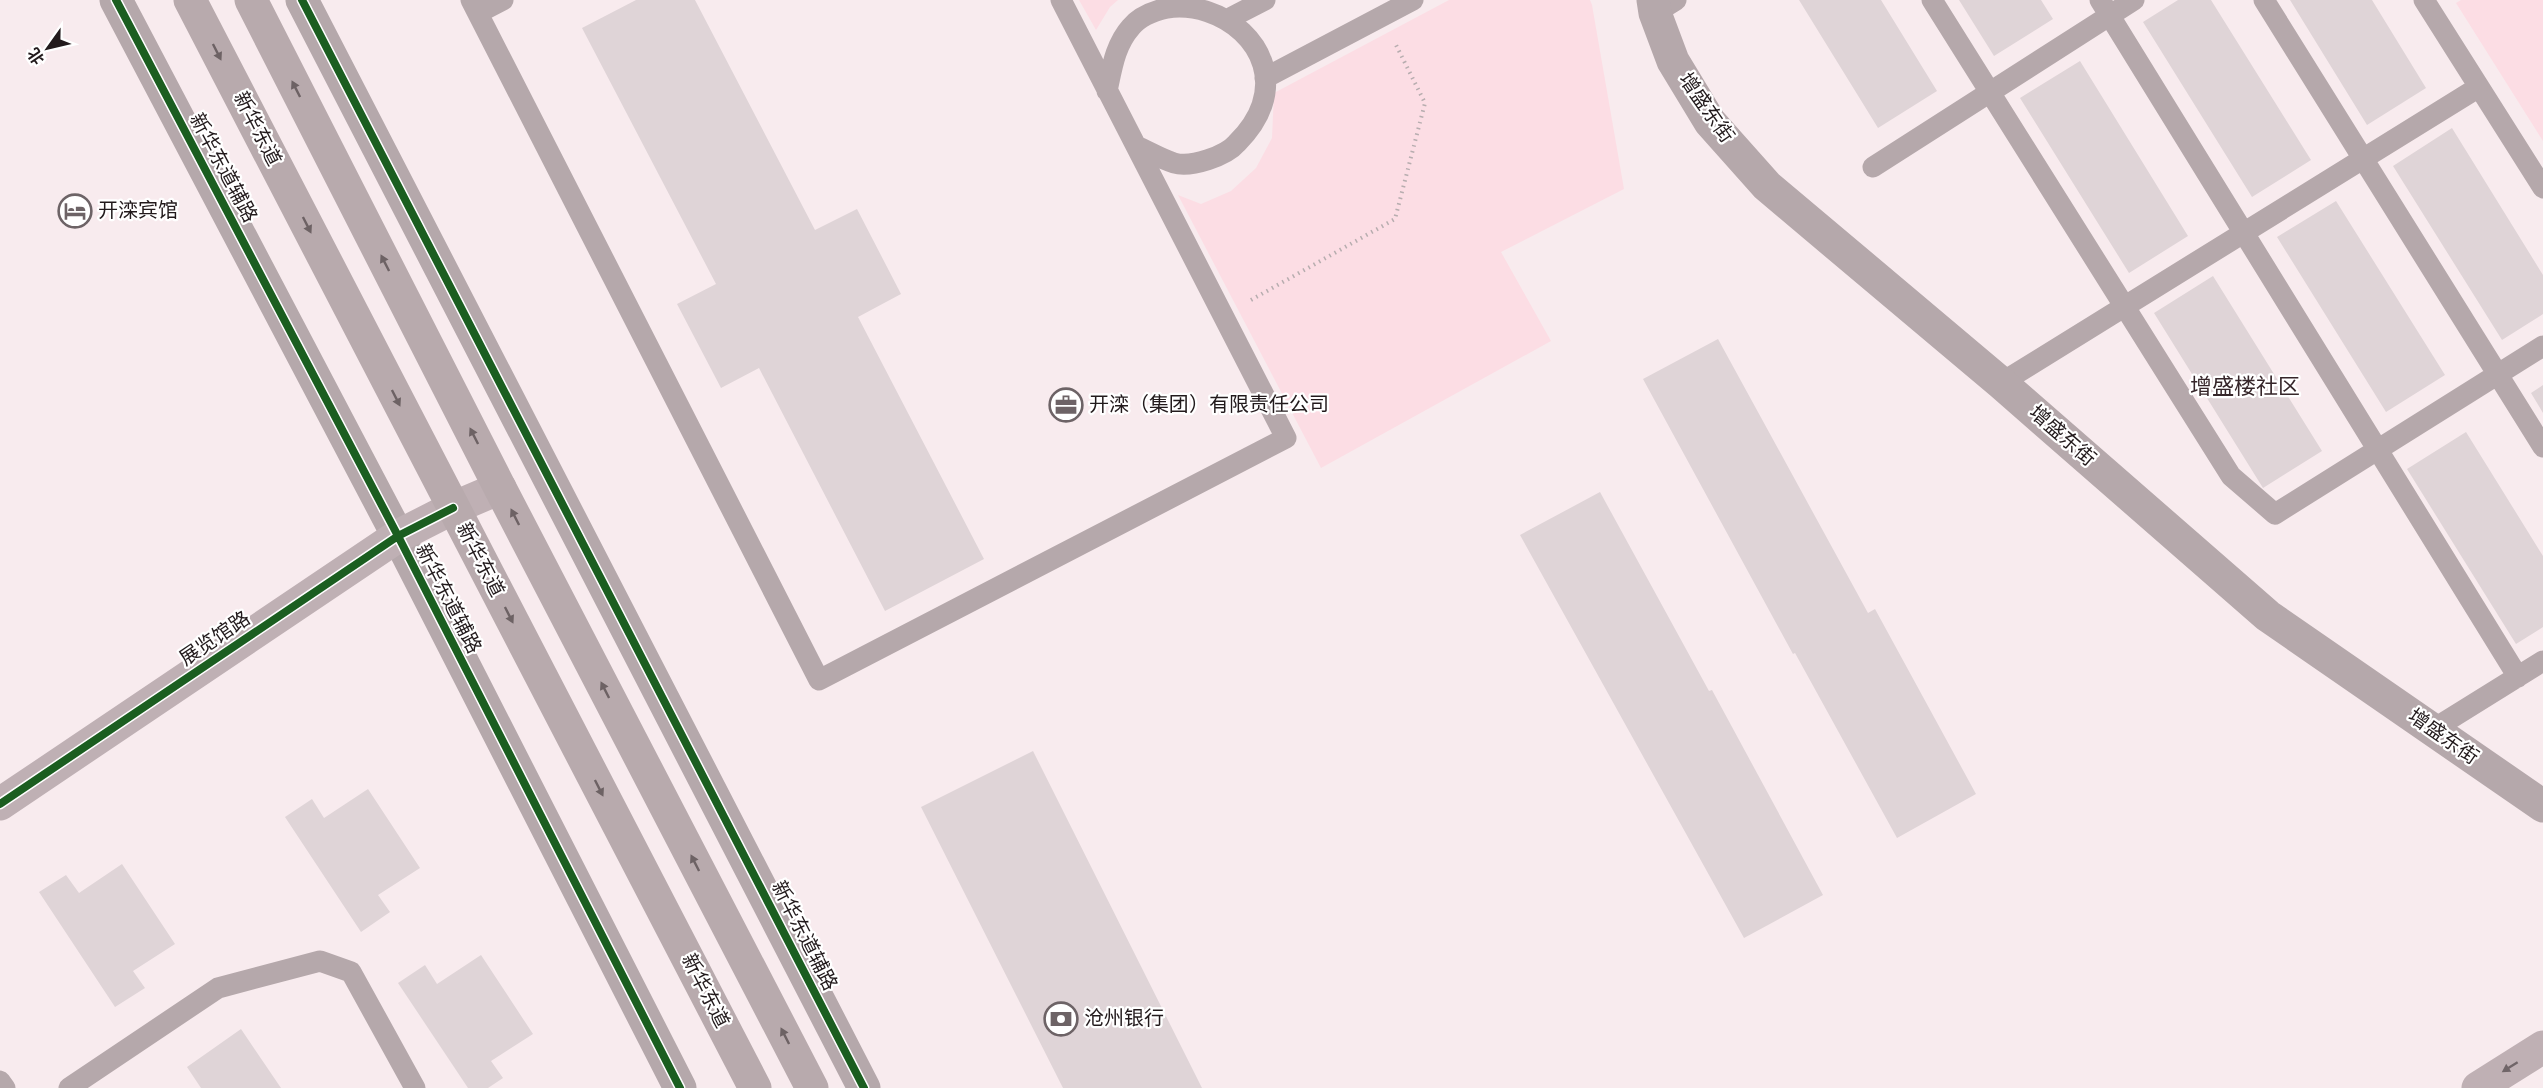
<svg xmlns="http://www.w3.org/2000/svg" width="2543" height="1088" font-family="'Sofia Sans Condensed','Noto Sans SC',sans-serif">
  <rect width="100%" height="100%" fill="#f8ebee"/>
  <path fill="#fcdde4" d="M1079 0H1118L1110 7 1096 30Z
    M1449 0H1590L1592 5 1624 189 1501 252 1551 341 1321 468 1178 195 1201 204 1231 191 1256 168 1272 138 1274 93Z
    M2461 0H2543V141L2456 3Z"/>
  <path fill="#dfd4d7" d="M636 0H695L815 230 857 209 901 294 858 317 984 559 885 611 759 368 721 388 677 304 716 284 582 28Z
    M1799 0H1881L1937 91 1878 128Z
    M1959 0H2041L2053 19 1994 56Z
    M2178 0H2211L2311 160 2252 197 2143 22Z
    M2290 0H2372L2426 88 2367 125Z
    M2080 61 2188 236 2129 273 2020 98Z
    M2452 128 2543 275V314L2502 340 2393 166Z
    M2336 201 2445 375 2386 412 2277 237Z
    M2213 276 2322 451 2263 488 2154 313Z
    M1718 339 1868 613 1875 609 1976 794 1897 838 1795 653 1793 654 1643 379Z
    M2543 385V413L2531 393Z
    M2466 432 2543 556V627L2516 644 2407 469Z
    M1600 492 1709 691 1712 690 1823 895 1744 938 1520 535Z
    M1033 751 1202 1088H1063L921 807Z
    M368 789 420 868 378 895 390 912 361 932 285 817 312 799 324 818Z
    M122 864 175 944 133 971 145 988 115 1007 39 892 66 875 79 893Z
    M481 955 533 1034 491 1061 503 1078 488 1088H468L398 983 425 965 437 984Z
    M241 1029 281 1088H201L187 1067Z"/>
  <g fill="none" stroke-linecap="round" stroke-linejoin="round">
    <path stroke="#b7adaf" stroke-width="4" stroke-dasharray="1.5 4.5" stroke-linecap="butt" d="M1251 300 1395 219 1425 103 1396 45"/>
    <path stroke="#b5a8ab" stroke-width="21" d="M471 0 819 680 1286 438 1061 0
      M1932 0 2231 476 2275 514 2543 346
      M2100 0 2518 677
      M2264 0 2543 447
      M2424 0 2543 188
      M478 13 503 0
      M1655 13 1676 0
      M1230 18 1265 0
      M1265 78 1413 0
      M1107 91C1112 68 1115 45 1131 27 1139 17 1154 11 1167 8 1222 0 1281 48 1262 105 1257 120 1248 132 1237 143 1226 156 1191 168 1174 163 1161 159 1148 151 1136 146
      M1873 167 2134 0
      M2001 383 2479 87
      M2432 730 2543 661
      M0 1081 5 1088
      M69 1088 218 988 320 961 351 972 415 1088"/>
    <path stroke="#b5a8ab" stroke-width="33" d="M116 0 398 536 680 1088
      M302 0 864 1088
      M1653 0 1655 13 1673 61 1710 122 1767 186 2001 383 2268 616 2543 806"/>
    <path stroke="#bfb0b4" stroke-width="33" d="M0 804 398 536 453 508 500 488
      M2478 1088 2543 1047"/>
    <path stroke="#b8aaad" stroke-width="33" d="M190 0 755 1088
      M251 0 500 488 812 1088"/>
    <g stroke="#fff" stroke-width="11">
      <path id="cycleway" d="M116 0 398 536 680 1088
        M302 0 864 1088
        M0 804 398 536 453 508"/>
    </g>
    <use href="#cycleway" stroke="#1b5e20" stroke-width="8"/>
  </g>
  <defs><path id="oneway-solid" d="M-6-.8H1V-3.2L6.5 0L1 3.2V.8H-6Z" transform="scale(1.5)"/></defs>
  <g fill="#6d6264">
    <use href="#oneway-solid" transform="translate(217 52) rotate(63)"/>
    <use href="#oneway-solid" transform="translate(296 89) rotate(-117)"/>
    <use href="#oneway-solid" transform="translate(307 225) rotate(63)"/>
    <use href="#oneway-solid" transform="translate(385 263) rotate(-117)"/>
    <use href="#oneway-solid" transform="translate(396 398) rotate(63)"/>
    <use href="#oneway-solid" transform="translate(474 436) rotate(-117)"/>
    <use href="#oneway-solid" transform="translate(515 517) rotate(-117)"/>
    <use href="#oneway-solid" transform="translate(509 615) rotate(63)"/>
    <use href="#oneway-solid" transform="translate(605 690) rotate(-117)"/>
    <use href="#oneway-solid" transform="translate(599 788) rotate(63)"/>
    <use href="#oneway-solid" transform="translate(695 863) rotate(-117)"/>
    <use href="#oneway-solid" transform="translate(785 1036) rotate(-117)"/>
  </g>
  <use fill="#706568" href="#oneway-solid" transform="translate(2510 1067) rotate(148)"/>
  <defs>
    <g id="hotel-ring" transform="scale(1.725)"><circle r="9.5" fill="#fff" stroke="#6d6366" stroke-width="1.5"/><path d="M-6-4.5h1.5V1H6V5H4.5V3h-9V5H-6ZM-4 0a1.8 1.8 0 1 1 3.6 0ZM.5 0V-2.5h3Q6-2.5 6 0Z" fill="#6d6366"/></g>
    <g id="office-ring" transform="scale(1.725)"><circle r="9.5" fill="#fff" stroke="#6d6366" stroke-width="1.5"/><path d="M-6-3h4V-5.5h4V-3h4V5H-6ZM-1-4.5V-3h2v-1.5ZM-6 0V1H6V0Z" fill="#6d6366"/></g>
    <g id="bank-ring" transform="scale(1.725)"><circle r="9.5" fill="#fff" stroke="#6d6366" stroke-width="1.5"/><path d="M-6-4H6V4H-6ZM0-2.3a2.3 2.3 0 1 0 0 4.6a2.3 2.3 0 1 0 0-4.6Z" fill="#6d6366"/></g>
  </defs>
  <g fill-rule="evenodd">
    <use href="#hotel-ring" x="75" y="211"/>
    <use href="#office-ring" x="1066" y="405"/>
    <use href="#bank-ring" x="1061" y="1019"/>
  </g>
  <g text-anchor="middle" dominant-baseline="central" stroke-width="4.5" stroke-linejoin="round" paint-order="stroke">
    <g font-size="20" fill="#221a1c" stroke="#fff">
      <text transform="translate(1706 108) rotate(55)">增盛东街</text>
      <text transform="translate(257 129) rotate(63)">新华东道</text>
      <text transform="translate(223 168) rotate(62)">新华东道辅路</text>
      <text transform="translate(2062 436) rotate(41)">增盛东街</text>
      <text transform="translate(480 560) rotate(63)">新华东道</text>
      <text transform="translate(448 599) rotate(63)">新华东道辅路</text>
      <text transform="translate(215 639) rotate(-34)">展览馆路</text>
      <text transform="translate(2443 737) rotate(35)">增盛东街</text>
      <text transform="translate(804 936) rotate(63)">新华东道辅路</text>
      <text transform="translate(705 991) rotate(63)">新华东道</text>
    </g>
    <g font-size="20" fill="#221a1c" stroke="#fff" text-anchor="start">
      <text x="98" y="211">开滦宾馆</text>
      <text x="1089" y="405">开滦（集团）有限责任公司</text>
      <text x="1084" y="1019">沧州银行</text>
    </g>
    <g font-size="22" fill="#36262a" stroke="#fff">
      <text x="2245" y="387">增盛楼社区</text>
    </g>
  </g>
  <g transform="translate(48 48) rotate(236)" stroke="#ffffff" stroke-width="4.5" paint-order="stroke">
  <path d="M0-4.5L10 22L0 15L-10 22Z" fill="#221a1c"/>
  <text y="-9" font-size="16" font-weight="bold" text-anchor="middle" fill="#221a1c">北</text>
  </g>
</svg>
